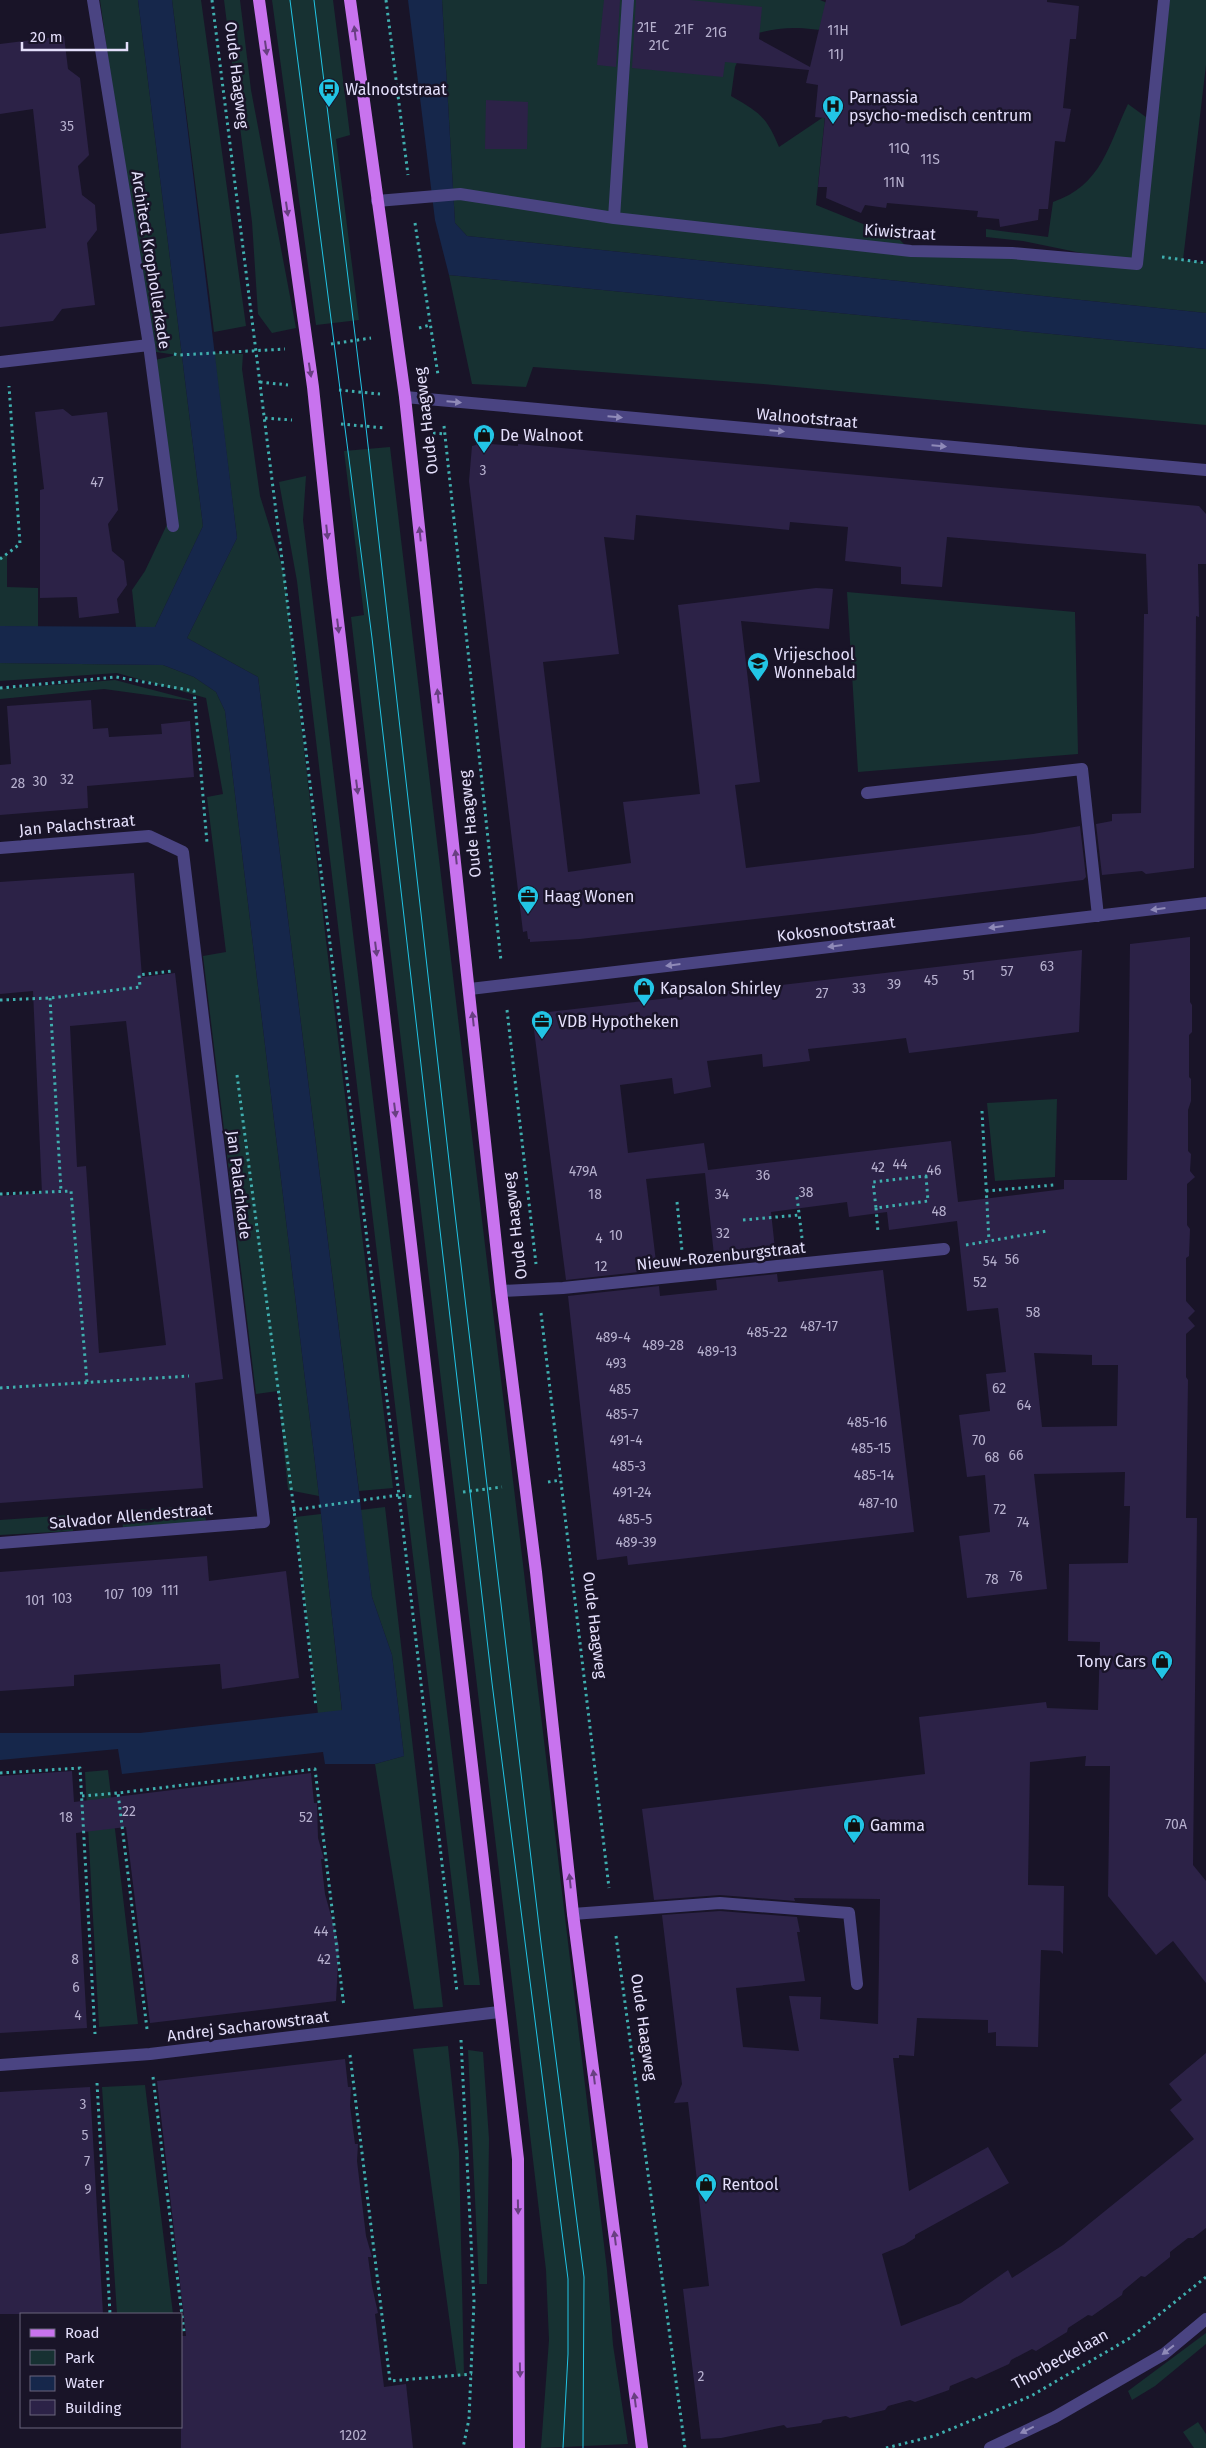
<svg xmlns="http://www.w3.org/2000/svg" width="1206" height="2448" font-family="'Fira Sans',sans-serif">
  <rect width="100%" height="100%" fill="#191428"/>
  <path fill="#173132" d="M100 0H138L203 526 155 627H136L132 590 145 571 172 514 155 360 177 355 149 351Z
    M172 0H201L246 326 214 332Z
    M224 0H240L251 90 296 328 272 333 258 314 252 222Z
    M272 0H333L350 135 336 139 359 320 316 325Z
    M442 0H820L837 7 834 32C802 27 781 25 749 36L735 67 731 96C760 113 766 116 779 147L825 116 816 205 898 238 911 251 1130 263 1023 241 986 237V229L1048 237 1053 202C1102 185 1108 146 1128 104L1150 120 1164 0H1206V65L1183 260 1206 263V313L467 236 455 223Z
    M449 275 1206 349V425L763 384 533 367 526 387 472 384Z
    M214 353 243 354 242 369 260 496 284 573 326 941 393 1488 359 1491 258 677 187 638 237 538Z
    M390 447 607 2270 613 2345 628 2444 541 2448 549 2340 546 2270 351 617 364 615 344 451Z
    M306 476 303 520 480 1985H464L297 581 279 482Z
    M7 554V587L38 588V627L0 626V558Z
    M847 592 1075 612 1078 754 858 772Z
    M0 663 163 665 194 677 216 692 225 711 319 1496 288 1490 278 1391 256 1394 203 956 226 952 207 797 223 794 206 698 117 673 0 681Z
    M115 680 199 702 104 689 0 699V689Z
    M1057 1099 1055 1177 995 1181 987 1103Z
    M204 1505 206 1522 123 1528 121 1511Z
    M385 1507 443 2007 414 2009 375 1764 404 1756 392 1655 372 1597 360 1510Z
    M321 1514 342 1711 318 1714 295 1517Z
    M71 1515 73 1531 0 1535V1520Z
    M108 1770 138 2024 99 2027 85 1772Z
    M448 2046 459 2152 464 2376H457L413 2049Z
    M468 2050 483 2052 489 2139 487 2284H479Z
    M145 2085 173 2314H117L102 2087Z
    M1206 2333V2344L1155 2386 1132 2400 1128 2391Z
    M1198 2422 1206 2434V2448H1194L1183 2432Z"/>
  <path fill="#16274b" d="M138 0H172L237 538 187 638 258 677 372 1597 392 1655 404 1756 375 1764H325L323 1752 122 1774 118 1749 0 1760V1733H140L342 1710 319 1496 225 711 216 692 194 677 163 665 0 663V626L155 627 203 526Z
    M408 0H442L455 223 467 236 1206 313V349L449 275 435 220Z"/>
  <path fill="#2c2247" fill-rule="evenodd" d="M604 0H620L616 67 597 65Z
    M636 0H690L762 7 759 39 810 67 826 0H1047V2L1079 6 1076 39H1070L1063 108 1071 109 1065 142 1055 141 1048 209H1039L1038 220 1000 227 999 219 977 217 978 211 887 203 886 208 865 205 861 213 826 198 827 187H818L825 118 815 117 818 85 806 83 809 70 725 62 723 77 632 68Z
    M64 36 68 69 80 78 89 155 78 166 82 195 95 205 97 230 87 243 95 305 62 309 53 321 0 327V234L46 228 33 109 0 114V44Z
    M486 100 528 102 527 149H485Z
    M63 409 72 416 107 412 118 510 108 524 110 537 112 551 124 561 127 585 117 599 119 613 79 618 77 597 40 598V490L44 489 35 412Z
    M477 443 518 446V444L1199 506 1206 514V564H1198L1199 617 1196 616 1194 868 1146 874 1142 871 1102 875 1096 824 1112 821V814L1141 813 1144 614H1148L1146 554 947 537 942 587 901 584V567L845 561 848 527 790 522 789 530 636 515 634 540 604 537 619 654 543 662 568 872 631 863 623 802 700 794 678 605 816 588 833 589 829 629 741 621 760 782 735 785 746 868 1033 834 1080 826 1086 877 1083 880 826 911 580 939 530 942V939H528L527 931 523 932 469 481 472 446 476 445Z
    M91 700 93 729 108 728 109 737 162 734 161 724 190 721 194 777 87 786 88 808 0 815V765L11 764 7 706Z
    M134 873 142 977 175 973 223 1379 195 1383 203 1488 0 1503V1196L42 1193 33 991 0 994V882ZM126 1021 166 1345 99 1353 86 1166 77 1167 70 1026Z
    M1190 937V1002L1192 1005V1032L1189 1035V1077L1191 1079V1101L1188 1110V1151L1191 1154 1190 1171 1195 1177 1187 1184V1225L1190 1229 1189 1256 1186 1258V1301L1195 1311 1188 1318 1195 1326 1186 1334V1377L1188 1380 1186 1518H1197L1193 1865 1206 1881V1983L1173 1941 1156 1955 1108 1896 1110 1766H1085L1086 1756 1030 1762 1028 1885 1064 1886 1063 1954 1060 1951 1041 1950 1038 2047 996 2046V2032L988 2033V2020L917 2018 914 2056 899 2055V2058H893L909 2191 988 2147 1009 2183 915 2235V2238L904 2245 882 2254 901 2326 961 2303 1008 2270 1012 2278 1063 2245 1194 2139 1170 2110 1182 2100 1169 2084 1206 2053V2228L1193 2238H1188L1170 2252V2257L1145 2277 1141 2276 1123 2291 1122 2295 1092 2316 1088 2315 1068 2328 1067 2332 1036 2351 1032 2349 1011 2360 1009 2364 976 2379 972 2377 950 2386 949 2390 915 2402 910 2400 888 2406 885 2410 850 2418 846 2416 823 2420 821 2423 787 2428 784 2425 721 2438 701 2439 683 2289 709 2286 688 2102 674 2103 682 2084 662 1915 720 1911 797 1917 800 1932H797L805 1981 736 1988 743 2047 799 2051 789 1996 821 1997 820 2019 878 2024 880 1899 794 1898 795 1901 720 1895 654 1900 642 1809 925 1774 919 1717 1046 1702 1047 1708 1098 1710 1100 1642 1068 1641 1069 1564 1128 1563 1130 1506H1124L1125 1472 1034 1474 1047 1589 967 1598 959 1536 990 1532 985 1475 967 1477 959 1415 990 1411 986 1374 1006 1372 998 1308 967 1311 957 1221 889 1230 887 1212 849 1217 847 1202 771 1212 776 1258 715 1264 705 1173 646 1179 657 1270 566 1280 533 1022 540 1013 1082 950 1079 1032 909 1053 906 1038 873 1042 808 1049 810 1061 763 1067 762 1054 707 1061 711 1087 674 1094 672 1078 620 1085 628 1153 704 1143 708 1170 951 1141 958 1202 1064 1189V1180H1127L1130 944ZM1034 1353 1092 1355V1365H1118L1117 1426 1042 1427Z
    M883 1270 914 1532 628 1565 627 1556 597 1560 568 1296 659 1286 660 1296 717 1290 716 1280 777 1274 778 1282Z
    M207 1556 209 1581 286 1571 299 1678 222 1689 220 1664 74 1675V1686L0 1691V1572Z
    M72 1771 74 1802 311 1773 314 1803H317L318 1838 324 1859H321L325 1894 339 1945 336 2001 150 2023 126 1827 76 1833 87 2028 0 2033V1776Z
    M345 2059 348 2087H351L350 2106 355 2144H358L357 2161 366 2236 372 2257H368L372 2286 378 2313 375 2314 384 2387 406 2384 413 2448H181V2336H186L157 2081Z
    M90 2087 103 2314H0V2092Z"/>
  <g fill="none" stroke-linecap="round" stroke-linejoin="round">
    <path stroke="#3fafaf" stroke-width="3" stroke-dasharray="2.5 4" stroke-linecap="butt" d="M212 0 399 1495 457 1992
      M386 0 408 175
      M415 223 438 375
      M1162 257 1206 263
      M419 328 430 325
      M331 344 371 338
      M174 354 179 355 285 349
      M260 382 288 385
      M339 390 380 394
      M265 418 292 420
      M341 424 385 428
      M444 426 501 961
      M433 433 445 434
      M0 559 20 544 9 386
      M0 688 116 677 194 691 207 843
      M50 998 61 1191
      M0 1000 50 998 140 987 139 975 172 971
      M507 1010 536 1264
      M237 1075 294 1510 316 1707
      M982 1111 989 1241
      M926 1176 928 1201 876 1208 873 1182Z
      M986 1191 1054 1185
      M0 1194 71 1191 87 1382
      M797 1197 802 1238
      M677 1202 682 1251
      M876 1208 878 1232
      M743 1220 799 1215
      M966 1245 1047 1231
      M541 1313 609 1888
      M0 1388 189 1376
      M548 1482 561 1480
      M463 1492 502 1487
      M293 1510 399 1495 415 1497
      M0 1773 80 1768 95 2034
      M82 1796 118 1793
      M616 1936 685 2448
      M147 2029 118 1793 315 1769 344 2007
      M461 2040 474 2301 469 2419 463 2448
      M350 2055 390 2381 472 2374
      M153 2077 184 2332 181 2333
      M97 2083 110 2314
      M886 2448 934 2436 1031 2396 1130 2338 1206 2277"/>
    <path stroke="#4a4482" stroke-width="12" d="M93 0 149 345 173 526
      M377 201 460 194 614 218 911 251 1012 253 1137 264 1164 0
      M614 218 628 0
      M0 362 149 345
      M405 397 1206 470
      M867 793 1082 769 1098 916
      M0 848 149 836 183 852 264 1522 0 1543
      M470 989 1206 903
      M501 1291 563 1288 944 1249
      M573 1914 720 1903 849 1913 857 1984
      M0 2065 150 2054 499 2012
      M990 2448 1055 2417 1164 2354 1206 2319"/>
    <path stroke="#c873ee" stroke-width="12" d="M259 0 313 387 333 578 518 2159 519 2448
      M350 0 405 397 501 1291 536 1572 573 1914 642 2448"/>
    <path stroke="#22c5e5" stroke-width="1" d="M290 0 372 638 492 1683 568 2279V2354L563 2448
      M314 0 362 392 455 1214 541 1943 584 2277 583 2448"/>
  </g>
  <defs><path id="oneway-solid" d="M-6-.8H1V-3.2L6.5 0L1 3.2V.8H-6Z" transform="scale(1.25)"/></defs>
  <g fill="#683f81">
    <use href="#oneway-solid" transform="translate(355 33) rotate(-97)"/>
    <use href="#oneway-solid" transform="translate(266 48) rotate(82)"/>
    <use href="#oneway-solid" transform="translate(287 209) rotate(82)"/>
    <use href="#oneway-solid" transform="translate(310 370) rotate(81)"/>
    <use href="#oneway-solid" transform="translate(327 532) rotate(84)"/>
    <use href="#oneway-solid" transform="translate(420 534) rotate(-96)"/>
    <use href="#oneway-solid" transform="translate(338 626) rotate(83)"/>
    <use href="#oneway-solid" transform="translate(438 696) rotate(-96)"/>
    <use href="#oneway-solid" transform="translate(357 787) rotate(83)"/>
    <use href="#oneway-solid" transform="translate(456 857) rotate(-96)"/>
    <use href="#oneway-solid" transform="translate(376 949) rotate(83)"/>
    <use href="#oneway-solid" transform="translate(473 1019) rotate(-96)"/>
    <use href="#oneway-solid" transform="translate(395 1110) rotate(83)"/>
    <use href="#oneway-solid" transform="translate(570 1881) rotate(-96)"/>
    <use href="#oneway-solid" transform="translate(594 2077) rotate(-97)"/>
    <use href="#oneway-solid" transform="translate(518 2207) rotate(89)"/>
    <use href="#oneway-solid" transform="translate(615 2238) rotate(-97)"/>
    <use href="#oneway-solid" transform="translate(520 2370) rotate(89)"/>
    <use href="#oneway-solid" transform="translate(635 2400) rotate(-97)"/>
  </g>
  <g fill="#8f8ab8">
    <use href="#oneway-solid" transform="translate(454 402) rotate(5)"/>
    <use href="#oneway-solid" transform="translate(615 417) rotate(5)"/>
    <use href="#oneway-solid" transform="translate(777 431) rotate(5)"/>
    <use href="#oneway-solid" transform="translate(939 446) rotate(5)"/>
    <use href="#oneway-solid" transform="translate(1158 909) rotate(173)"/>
    <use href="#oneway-solid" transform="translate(996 927) rotate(173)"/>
    <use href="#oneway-solid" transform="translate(835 946) rotate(173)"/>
    <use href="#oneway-solid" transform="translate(673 965) rotate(173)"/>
    <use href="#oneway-solid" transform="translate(1168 2350) rotate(142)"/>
    <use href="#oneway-solid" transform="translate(1027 2430) rotate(154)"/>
  </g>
  <defs>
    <g id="bus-pin" transform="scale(1.125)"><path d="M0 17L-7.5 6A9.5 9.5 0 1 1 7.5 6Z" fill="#22c5e5" stroke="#191428"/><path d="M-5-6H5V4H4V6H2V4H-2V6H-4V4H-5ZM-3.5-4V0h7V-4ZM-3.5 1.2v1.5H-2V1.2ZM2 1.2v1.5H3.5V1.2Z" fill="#111"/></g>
    <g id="hospital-pin" transform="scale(1.125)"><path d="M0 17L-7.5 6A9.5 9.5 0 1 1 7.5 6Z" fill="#22c5e5" stroke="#191428"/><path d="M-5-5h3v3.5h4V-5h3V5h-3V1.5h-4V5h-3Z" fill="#111"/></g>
    <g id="shop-pin" transform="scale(1.125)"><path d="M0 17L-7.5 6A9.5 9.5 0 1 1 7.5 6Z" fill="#22c5e5" stroke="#191428"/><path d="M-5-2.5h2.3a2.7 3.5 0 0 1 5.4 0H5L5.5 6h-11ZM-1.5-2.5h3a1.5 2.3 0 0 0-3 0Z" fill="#111"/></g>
    <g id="school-pin" transform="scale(1.125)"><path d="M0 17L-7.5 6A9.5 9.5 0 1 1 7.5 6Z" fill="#22c5e5" stroke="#191428"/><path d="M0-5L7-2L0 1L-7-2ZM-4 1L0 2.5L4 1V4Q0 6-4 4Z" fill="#111"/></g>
    <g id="office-pin" transform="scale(1.125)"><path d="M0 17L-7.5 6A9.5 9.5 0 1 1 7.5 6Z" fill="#22c5e5" stroke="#191428"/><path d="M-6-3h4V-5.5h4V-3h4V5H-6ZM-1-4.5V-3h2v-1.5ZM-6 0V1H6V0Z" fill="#111"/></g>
  </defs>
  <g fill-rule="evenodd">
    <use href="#bus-pin" x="329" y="89"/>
    <use href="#hospital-pin" x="833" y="106"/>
    <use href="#shop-pin" x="484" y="435"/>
    <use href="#school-pin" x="758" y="663"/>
    <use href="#office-pin" x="528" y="896"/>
    <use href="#shop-pin" x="644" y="988"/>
    <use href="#office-pin" x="542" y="1021"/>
    <use href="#shop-pin" x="1162" y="1661"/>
    <use href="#shop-pin" x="854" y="1825"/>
    <use href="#shop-pin" x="706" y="2184"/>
  </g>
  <g text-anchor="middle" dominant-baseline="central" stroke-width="5" stroke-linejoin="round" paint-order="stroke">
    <g font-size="14" fill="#b6b0ce">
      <text x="647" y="27">21E</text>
      <text x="684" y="29">21F</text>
      <text x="838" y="30">11H</text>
      <text x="716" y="32">21G</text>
      <text x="659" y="45">21C</text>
      <text x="836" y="54">11J</text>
      <text x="67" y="126">35</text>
      <text x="899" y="148">11Q</text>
      <text x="930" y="159">11S</text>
      <text x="894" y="182">11N</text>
      <text x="483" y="470">3</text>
      <text x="97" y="482">47</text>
      <text x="67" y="779">32</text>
      <text x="40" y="781">30</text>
      <text x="18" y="783">28</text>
      <text x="1047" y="966">63</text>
      <text x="1007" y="971">57</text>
      <text x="969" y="975">51</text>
      <text x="931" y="980">45</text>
      <text x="894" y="984">39</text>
      <text x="859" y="988">33</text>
      <text x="822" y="993">27</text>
      <text x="900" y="1164">44</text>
      <text x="878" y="1167">42</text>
      <text x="934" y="1170">46</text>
      <text x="583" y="1171">479A</text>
      <text x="763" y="1175">36</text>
      <text x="806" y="1192">38</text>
      <text x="595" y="1194">18</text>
      <text x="722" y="1194">34</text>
      <text x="939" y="1211">48</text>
      <text x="723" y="1233">32</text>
      <text x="616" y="1235">10</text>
      <text x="599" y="1238">4</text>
      <text x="1012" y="1259">56</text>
      <text x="990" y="1261">54</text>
      <text x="601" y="1266">12</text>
      <text x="980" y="1282">52</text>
      <text x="1033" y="1312">58</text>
      <text x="819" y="1326">487-17</text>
      <text x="767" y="1332">485-22</text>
      <text x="613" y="1337">489-4</text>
      <text x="663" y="1345">489-28</text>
      <text x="717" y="1351">489-13</text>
      <text x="616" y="1363">493</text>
      <text x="999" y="1388">62</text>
      <text x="620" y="1389">485</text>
      <text x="1024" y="1405">64</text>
      <text x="622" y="1414">485-7</text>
      <text x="867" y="1422">485-16</text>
      <text x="626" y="1440">491-4</text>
      <text x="979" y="1440">70</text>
      <text x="871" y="1448">485-15</text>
      <text x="1016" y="1455">66</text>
      <text x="992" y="1457">68</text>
      <text x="629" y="1466">485-3</text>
      <text x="874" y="1475">485-14</text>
      <text x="632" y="1492">491-24</text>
      <text x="878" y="1503">487-10</text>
      <text x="1000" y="1509">72</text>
      <text x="635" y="1519">485-5</text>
      <text x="1023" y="1522">74</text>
      <text x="636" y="1542">489-39</text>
      <text x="1016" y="1576">76</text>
      <text x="992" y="1579">78</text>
      <text x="170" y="1590">111</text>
      <text x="142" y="1592">109</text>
      <text x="114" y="1594">107</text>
      <text x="62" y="1598">103</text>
      <text x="35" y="1600">101</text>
      <text x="129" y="1811">22</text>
      <text x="66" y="1817">18</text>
      <text x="306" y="1817">52</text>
      <text x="1176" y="1824">70A</text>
      <text x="321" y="1931">44</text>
      <text x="75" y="1959">8</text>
      <text x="324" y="1959">42</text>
      <text x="76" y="1987">6</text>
      <text x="78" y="2015">4</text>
      <text x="83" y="2104">3</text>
      <text x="85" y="2135">5</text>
      <text x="87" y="2161">7</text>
      <text x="88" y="2189">9</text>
      <text x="701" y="2376">2</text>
      <text x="353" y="2435">1202</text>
    </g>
    <g font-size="16" fill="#e4dffb" stroke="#191428">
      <text transform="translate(237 75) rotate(83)">Oude Haagweg</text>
      <text transform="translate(900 232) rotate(4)">Kiwistraat</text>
      <text transform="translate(151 260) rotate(81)">Architect Krophollerkade</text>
      <text transform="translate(807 418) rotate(5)">Walnootstraat</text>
      <text transform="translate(426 421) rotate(-97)">Oude Haagweg</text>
      <text transform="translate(470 824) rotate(-96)">Oude Haagweg</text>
      <text transform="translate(77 825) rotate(-5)">Jan Palachstraat</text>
      <text transform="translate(836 929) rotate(-7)">Kokosnootstraat</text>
      <text transform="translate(239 1185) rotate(83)">Jan Palachkade</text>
      <text transform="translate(515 1226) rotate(-97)">Oude Haagweg</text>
      <text transform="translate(721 1256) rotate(-6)">Nieuw-Rozenburgstraat</text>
      <text transform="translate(131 1516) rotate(-5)">Salvador Allendestraat</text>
      <text transform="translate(595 1625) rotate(83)">Oude Haagweg</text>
      <text transform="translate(248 2026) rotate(-7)">Andrej Sacharowstraat</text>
      <text transform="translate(644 2027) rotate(82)">Oude Haagweg</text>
      <text transform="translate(1060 2359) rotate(-29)">Thorbeckelaan</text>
    </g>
    <g font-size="16" fill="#e4dffb" stroke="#191428" text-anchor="start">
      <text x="345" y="89">Walnootstraat</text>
      <text x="849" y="97">Parnassia<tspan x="849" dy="18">psycho-medisch centrum</tspan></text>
      <text x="500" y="435">De Walnoot</text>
      <text x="774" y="654">Vrijeschool<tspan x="774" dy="18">Wonnebald</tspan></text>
      <text x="544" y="896">Haag Wonen</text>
      <text x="660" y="988">Kapsalon Shirley</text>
      <text x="558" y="1021">VDB Hypotheken</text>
      <text x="1146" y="1661" text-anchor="end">Tony Cars</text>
      <text x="870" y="1825">Gamma</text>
      <text x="722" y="2184">Rentool</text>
    </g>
  </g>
  <rect x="20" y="2313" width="162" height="115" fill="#191428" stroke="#6a657c"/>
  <rect x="30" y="2329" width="25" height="8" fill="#c873ee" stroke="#6a657c"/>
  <text x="65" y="2338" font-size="15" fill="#e4dffb">Road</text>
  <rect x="30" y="2350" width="25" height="15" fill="#173132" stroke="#6a657c"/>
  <text x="65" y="2363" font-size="15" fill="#e4dffb">Park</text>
  <rect x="30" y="2376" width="25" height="15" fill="#16274b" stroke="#6a657c"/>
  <text x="65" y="2388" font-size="15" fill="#e4dffb">Water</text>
  <rect x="30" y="2400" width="25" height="15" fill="#2c2247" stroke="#6a657c"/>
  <text x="65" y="2413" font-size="15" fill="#e4dffb">Building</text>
  <path d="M22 42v8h105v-8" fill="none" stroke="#e4dffb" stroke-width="2.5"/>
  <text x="30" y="42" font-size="15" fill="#e4dffb" stroke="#191428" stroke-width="4" paint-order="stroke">20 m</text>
</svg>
